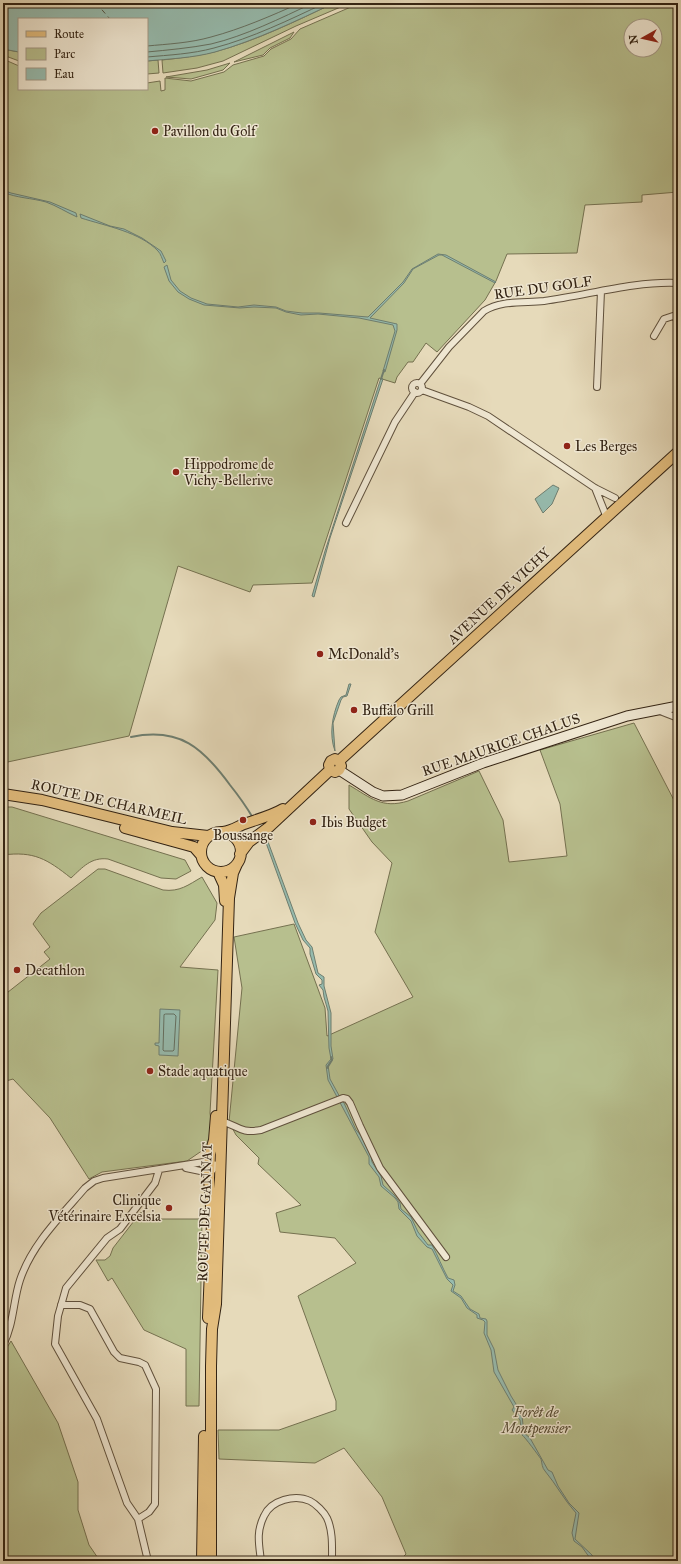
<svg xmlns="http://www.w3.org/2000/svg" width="681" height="1564" font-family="'IM FELL Great Primer',serif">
  <rect width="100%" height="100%" fill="#e6daba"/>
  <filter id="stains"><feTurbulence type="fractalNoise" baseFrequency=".005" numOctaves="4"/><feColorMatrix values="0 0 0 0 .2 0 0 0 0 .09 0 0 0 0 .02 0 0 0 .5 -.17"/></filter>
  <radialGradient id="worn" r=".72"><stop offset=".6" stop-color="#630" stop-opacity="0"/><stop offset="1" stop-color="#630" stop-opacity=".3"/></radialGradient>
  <path fill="#b7bf8e" stroke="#757150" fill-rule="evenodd" d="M334 3H350L296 26 223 61 197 68 163 73 162 60C180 58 197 56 214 52 256 41 296 21 334 3Z
    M360 3H678V192L642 195V202L585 205 577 253 507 254 496 281 485 300 437 352 426 343 413 362H408L397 377 395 383 379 378 312 583 253 585 250 592 178 566 129 736 3 763V59L19 66V89H147V83L160 81 161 91 165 90V78L191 81 224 72 233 65 264 56 271 49 291 39 300 29ZM631 26H655V50H631Z
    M294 32 290 38 270 48 263 55 234 62Z
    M3 49 19 52V61L3 55Z
    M158 60 159 73 147 74V61Z
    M230 63 223 70 191 79 166 77 207 70Z
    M634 723 678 808V1561H399L406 1554 382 1497 344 1448 315 1463 219 1459 218 1430H279L336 1410V1401L298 1296 356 1263 335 1238 280 1232 276 1213 301 1205 258 1164 259 1158 236 1135 229 1122 242 988 234 937 294 924 325 1008 327 1036 413 997 375 932 392 863 372 842 349 809V785C371 798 382 809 408 801L479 771 503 820 509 862 567 856 560 804 540 750Z
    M3 807H12L185 860 191 871 176 879 161 878 108 859C91 857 83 867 71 878 47 859 34 851 3 855Z
    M98 869H105L163 890C180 892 188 885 202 877L217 903 215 920 180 967 218 970 210 1113 211 1121 209 1143 206 1148 187 1161 102 1172 89 1179 50 1118 13 1079 6 1081 3 1085V996L50 959 44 952 50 947 33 924 41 913Z
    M141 1212 149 1219H202L199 1406H186V1349L144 1330 112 1278 108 1281 96 1260H105L110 1256 113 1248Z
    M11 1341 58 1423 78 1482V1510L89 1545 100 1561H3V1354Z"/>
  <path fill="#96bbae" stroke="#6e7e70" d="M3 3H334C296 21 257 40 215 52 193 58 168 59 147 61V19H19V52L3 49Z
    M3 190 11 193 50 202 76 213 77 217C66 212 57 206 46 202 32 198 16 198 3 192Z
    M80 214 110 226 124 229 142 238 161 251 166 261 164 263C162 259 161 254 158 251 140 232 106 226 81 218Z
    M438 254 446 255 496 282 495 283 442 255H439L413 269 404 283 370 318 397 324V330L385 372 383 371 395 331 393 325 359 318 318 314 301 315 286 312 276 308 254 307 240 308 204 305 189 299 178 292 169 281 164 267 167 265 171 280 180 291 191 298 207 304 238 307 254 305 276 307 286 311 302 313H319L368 317 403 282 412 269Z
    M381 378 383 379 330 538 314 597 312 596 325 551Z
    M553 485 559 488 552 504 543 513 535 499Z
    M349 684H351L347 696 343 697 341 700 333 723 335 751C329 735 332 716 339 700L341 697 346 695Z
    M267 839 298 923 306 940 312 947 318 973 324 977V986L331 1013V1046L333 1059 328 1065 330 1079 341 1099 344 1103 356 1130 365 1140 371 1156 372 1162 381 1176 383 1185 394 1195 400 1203 401 1209 411 1217 418 1232 428 1245H432C438 1256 442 1267 448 1278L454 1280 455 1285 453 1291 461 1296 470 1309 479 1314 480 1318 486 1319 487 1321V1335L494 1349 498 1370 511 1396 516 1404 517 1409 516 1412 522 1416 524 1433 530 1438 548 1470 552 1472 558 1486 569 1503 579 1513 575 1539 592 1555 595 1561H592L582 1547 574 1541 572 1533 576 1513C564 1500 556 1484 545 1471 542 1468 542 1463 541 1459 538 1455 525 1437 522 1435L520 1420 512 1410 514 1407 494 1372 491 1350 484 1333 485 1322 483 1320 477 1318V1315L467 1308 461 1298 451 1291 453 1285 447 1279 432 1249 427 1247 417 1236 411 1221 399 1209 398 1202 395 1198 381 1186 379 1177 369 1164V1157L328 1080 326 1065 331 1059 329 1048 328 1011 324 997 323 990 319 985 322 984V980L316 974 310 954V948L303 940 295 923 265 840Z
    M160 1009 180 1010 178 1056 159 1055V1046L155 1045V1043H159Z"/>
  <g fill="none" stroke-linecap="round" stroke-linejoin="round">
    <path stroke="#646f60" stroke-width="1" d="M147 46C168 44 190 43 211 37 241 29 271 16 300 3
      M147 52C168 50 190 48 211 44 245 36 281 18 313 3
      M147 57C169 55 192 54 214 48 252 38 289 20 325 3
      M166 1014H174L176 1016 174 1050 173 1051H164L163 1050 164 1015Z"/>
    <path stroke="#6e7e70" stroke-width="2" d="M381 379 384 370
      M131 737C180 727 203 748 230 785 238 795 246 806 253 818
      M327 1068 332 1060 331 1057"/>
    <path stroke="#515142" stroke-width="1" stroke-dasharray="5 4" stroke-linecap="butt" d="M96 3 110 19"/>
    <g stroke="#60513d" stroke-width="8">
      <path id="street" d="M654 336 664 319 673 316 678 318
        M412 388a5 5 0 1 1 10 0a5 5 0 1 1-10 0Z
        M420 384 449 347 484 311C501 300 524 303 544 301 589 295 633 281 678 283
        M597 387 601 291
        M422 390 469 407 488 416 595 488 615 498
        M595 488 607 518
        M346 523 395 422 415 392
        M660 711 678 718
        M220 1121C239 1125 238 1134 261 1130L343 1098 347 1099 350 1103 360 1126 380 1168 446 1257
        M186 1168 210 1173 220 1161
        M61 1305H80L90 1309 114 1352 120 1358 139 1362 145 1365 156 1389 155 1504 149 1512 138 1519
        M3 1345C14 1324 13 1301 20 1280 32 1244 61 1216 85 1188L94 1181 103 1178 210 1161 212 1163
        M148 1561 138 1519 127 1503 97 1419 55 1344 58 1316 66 1288 107 1238 120 1229 155 1183 159 1170
        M261 1561C259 1544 256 1532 264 1516 271 1500 295 1494 310 1501 316 1504 324 1512 327 1518 333 1531 332 1547 332 1561"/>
    </g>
    <g stroke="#332313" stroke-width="11">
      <path id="secondary" d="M339 770 373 792 383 796 402 795 483 763 627 716 678 706"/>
    </g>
    <g stroke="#332313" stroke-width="12">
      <path id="primary" d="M339 761 678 452
        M330 770 329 765 331 761 335 759 339 761
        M330 770 335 772 339 770 341 766 339 761
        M3 794 42 800 172 832 208 836
        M125 828 194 847 201 855
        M223 832C231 831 237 827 244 824 258 819 271 816 283 809
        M201 852a20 20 0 1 1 40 0a20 20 0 1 1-40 0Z
        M240 854 249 842 269 827 330 770
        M218 872 224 885 225 901
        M208 1318 212 1222 209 1178 210 1154 214 1140 216 1116
        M202 1561 204 1436
        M211 1561V1366L212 1329 216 1304 229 898 233 873 237 864"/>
    </g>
    <use href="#street" stroke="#efe7d2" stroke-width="6"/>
    <use href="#secondary" stroke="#efe7d2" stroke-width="9"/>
    <use href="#primary" stroke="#e3bd7d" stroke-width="10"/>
  </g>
  <g fill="#8f2418" stroke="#efe7d2" stroke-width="1.5">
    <circle cx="155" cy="131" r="4"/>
    <circle cx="567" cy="446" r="4"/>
    <circle cx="176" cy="472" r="4"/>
    <circle cx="320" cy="654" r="4"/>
    <circle cx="354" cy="710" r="4"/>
    <circle cx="243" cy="820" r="4"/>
    <circle cx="313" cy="822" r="4"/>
    <circle cx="17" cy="970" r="4"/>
    <circle cx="150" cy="1071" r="4"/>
    <circle cx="169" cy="1208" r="4"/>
  </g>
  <g text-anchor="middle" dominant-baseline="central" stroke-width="3" stroke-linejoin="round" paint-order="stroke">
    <g font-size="14" fill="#332313" stroke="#efe7d2" text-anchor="start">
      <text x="163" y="131">Pavillon du Golf</text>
      <text x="575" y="446">Les Berges</text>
      <text x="184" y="464">Hippodrome de<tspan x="184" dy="16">Vichy-Bellerive</tspan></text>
      <text x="328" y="654">McDonald's</text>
      <text x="362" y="710">Buffalo Grill</text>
      <text x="321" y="822">Ibis Budget</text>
      <text x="243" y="835" text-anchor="middle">Boussange</text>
      <text x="25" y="970">Decathlon</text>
      <text x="158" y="1071">Stade aquatique</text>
      <text x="161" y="1200" text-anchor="end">Clinique<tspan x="161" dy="16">Vétérinaire Excelsia</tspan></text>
    </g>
    <g font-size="14" fill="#332313" stroke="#efe7d2">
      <text transform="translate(543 288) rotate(-8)">RUE DU GOLF</text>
      <text transform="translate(499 596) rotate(-43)">AVENUE DE VICHY</text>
      <text transform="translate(501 745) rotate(-19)">RUE MAURICE CHALUS</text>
      <text transform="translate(109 802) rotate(13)">ROUTE DE CHARMEIL</text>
      <text transform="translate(205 1212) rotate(-88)">ROUTE DE GANNAT</text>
    </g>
    <g font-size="14" font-style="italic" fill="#544a32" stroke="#efe7d2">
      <text x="536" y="1412">Forêt de<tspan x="536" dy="16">Montpensier</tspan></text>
    </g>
  </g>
  <rect width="681" height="1564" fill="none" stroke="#e6daba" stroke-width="16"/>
  <rect x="4" y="4" width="673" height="1556" fill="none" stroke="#332313" stroke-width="2"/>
  <rect x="8" y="8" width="665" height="1548" fill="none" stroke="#332313"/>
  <rect x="18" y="18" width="130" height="72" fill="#efe7d2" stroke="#a49986"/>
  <rect x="26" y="31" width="20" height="6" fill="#e3bd7d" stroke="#a49986"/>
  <text x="54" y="38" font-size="12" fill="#332313">Route</text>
  <rect x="26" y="48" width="20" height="12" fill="#b7bf8e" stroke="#a49986"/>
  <text x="54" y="58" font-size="12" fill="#332313">Parc</text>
  <rect x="26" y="68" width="20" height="12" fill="#96bbae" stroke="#a49986"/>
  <text x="54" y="78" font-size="12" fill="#332313">Eau</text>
  <g transform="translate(643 38) rotate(262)"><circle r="19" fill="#efe7d2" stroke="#a49986"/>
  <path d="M0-3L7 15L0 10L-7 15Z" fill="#8f2418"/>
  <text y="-6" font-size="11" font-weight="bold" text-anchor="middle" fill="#332313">N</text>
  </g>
  <rect width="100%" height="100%" filter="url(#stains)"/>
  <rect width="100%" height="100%" fill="url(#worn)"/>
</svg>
